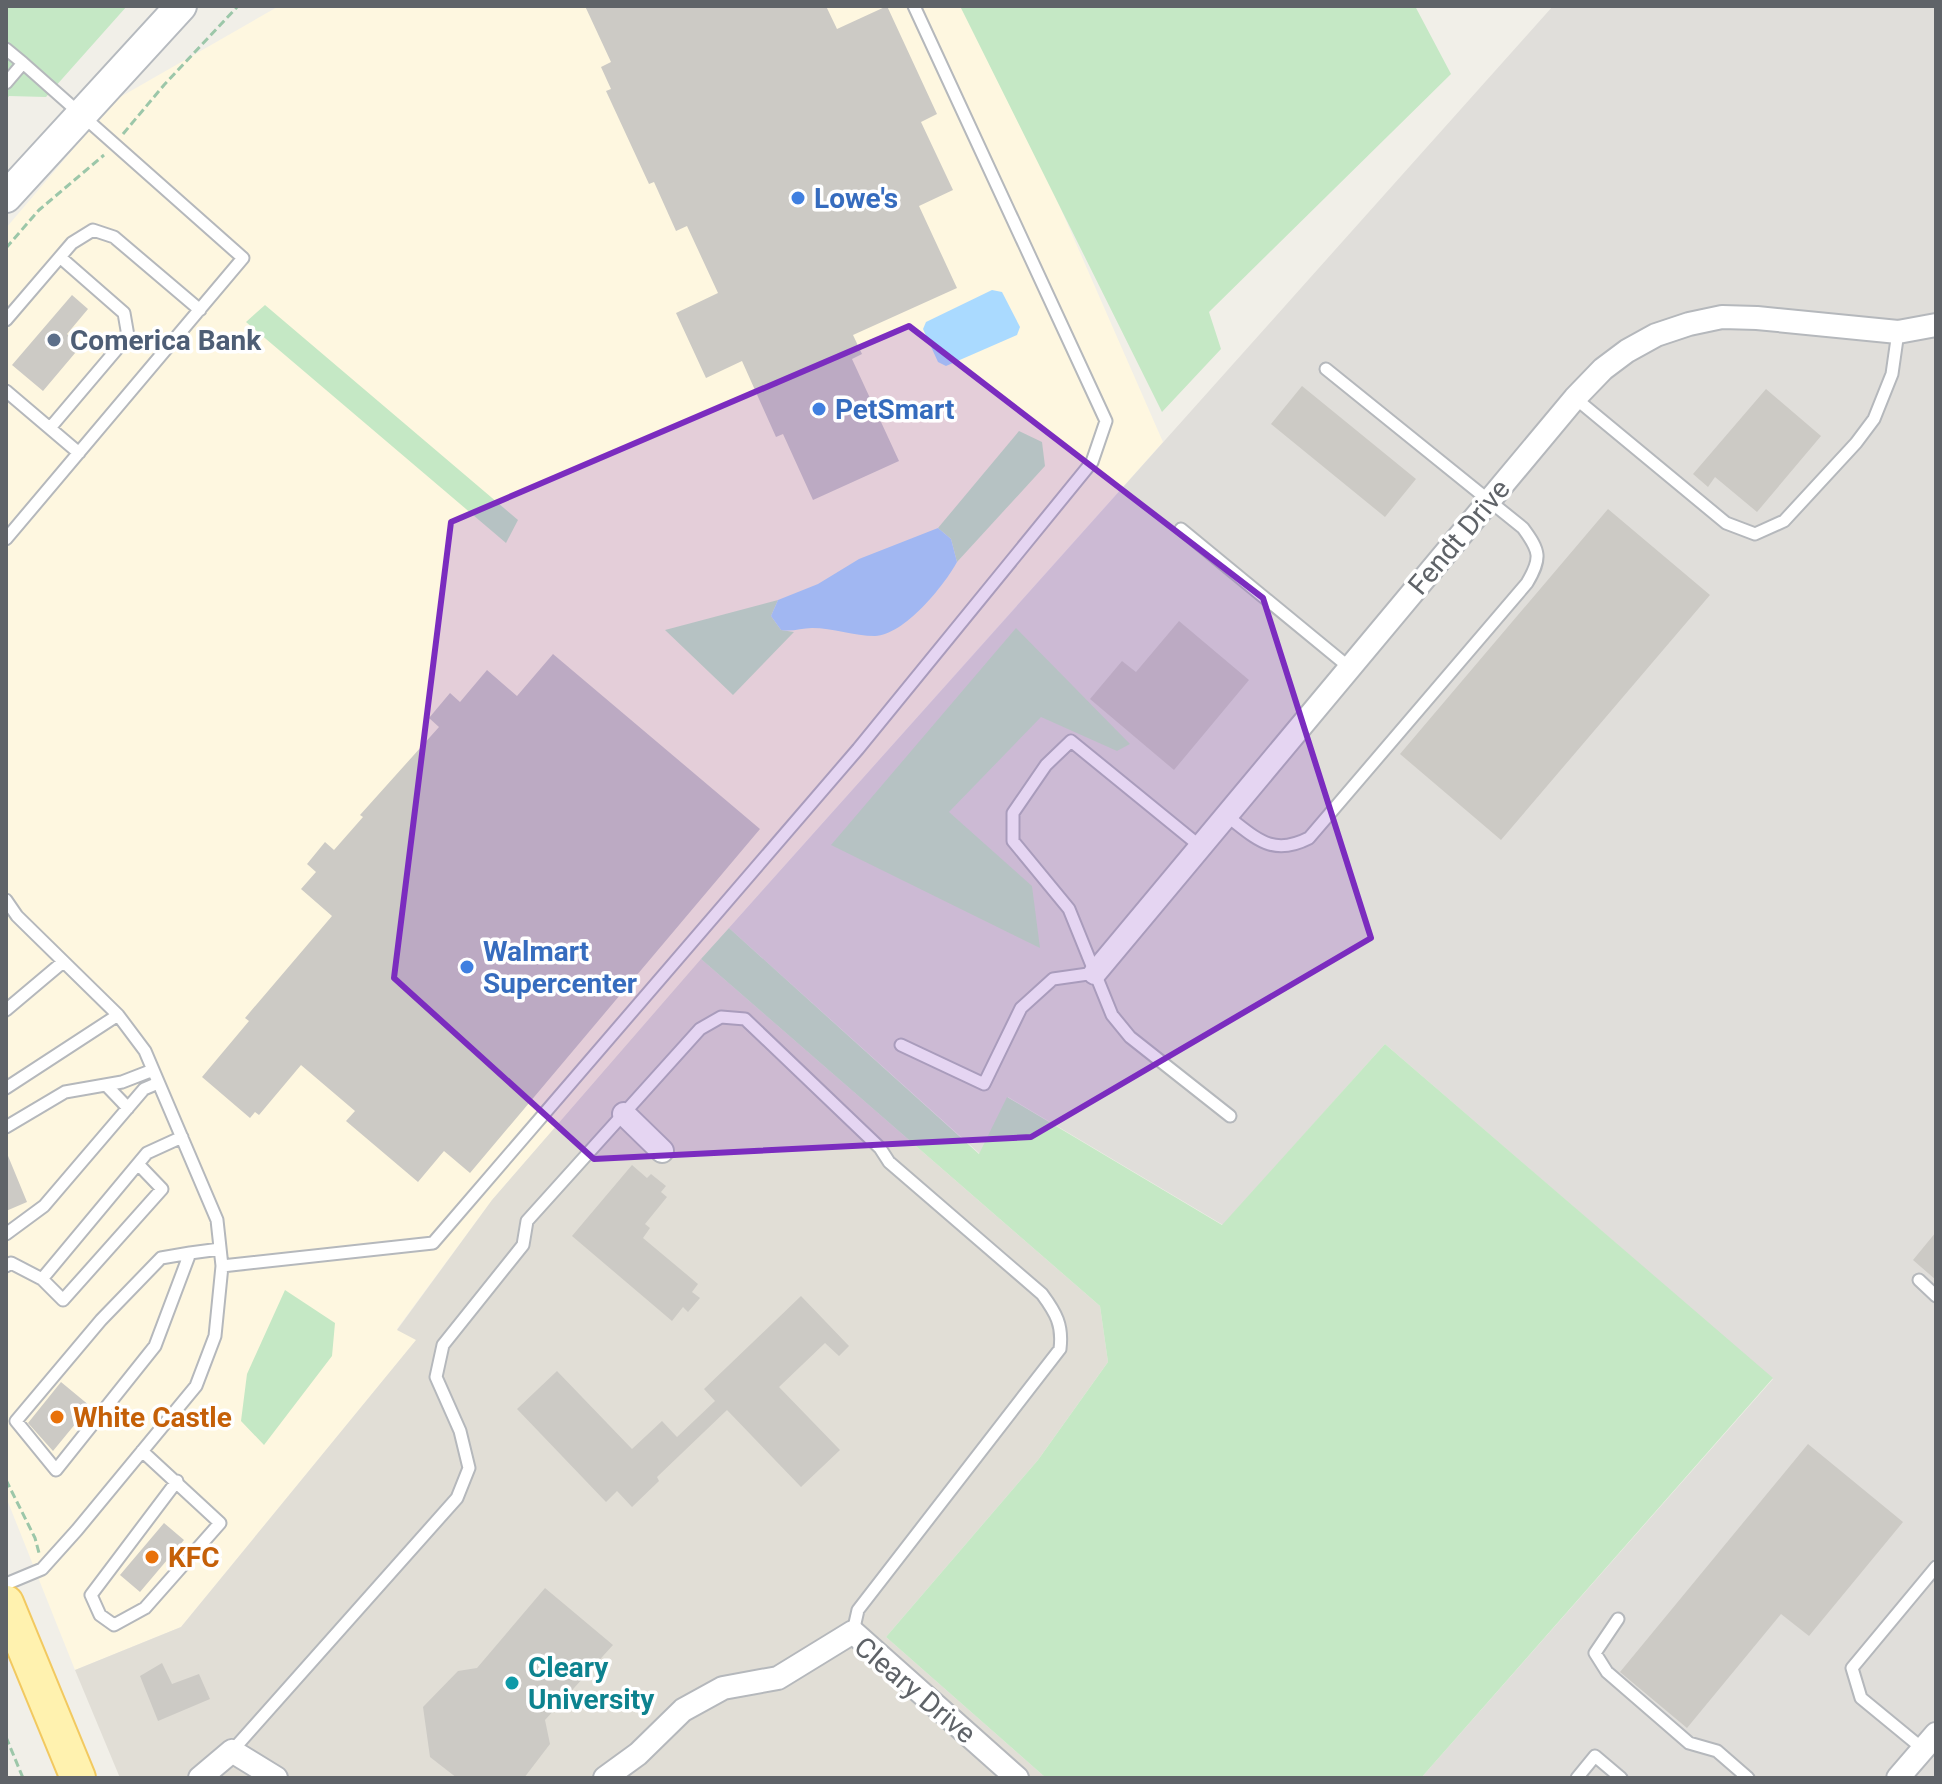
<svg xmlns="http://www.w3.org/2000/svg" width="1942" height="1784" font-family="Roboto,sans-serif">
  <rect width="100%" height="100%" fill="#f1efe8"/>
  <path fill="#fef7e0" d="M279 6H972L1163 442 729 928 492 1200 397 1329 417 1339 181 1627 75 1670 6 1497V228L115 100Z"/>
  <path fill="#e0deda" d="M1553 6H1936V1778H1421L1773 1379 1385 1044 1223 1225 1008 1097 980 1154 729 928Z"/>
  <path fill="#e1ded6" d="M701 959 1100 1306 1108 1362 1038 1460 886 1637 1046 1778H120L75 1670 181 1627 416 1340 397 1330 492 1200Z"/>
  <path fill="#c5e8c5" d="M6 6H127L46 97 9 96 6 100Z
    M960 6H1415L1451 74 1209 312 1221 349 1162 412Z
    M265 305 518 520 506 543 246 322Z
    M1019 431 1042 442 1045 466 957 562 951 539 938 528Z
    M778 600 771 616 781 630 794 632 733 695 665 630Z
    M1016 628 1130 744 1117 751 1041 717 949 812 1032 886 1040 948 831 845Z
    M729 928 979 1154 1007 1097 1222 1225 1385 1044 1773 1378 1421 1778H1046L886 1637 1038 1460 1108 1362 1100 1306 701 959Z
    M285 1290 335 1323 332 1356 264 1445 241 1421 247 1374Z"/>
  <path fill="#aadaff" d="M992 290 1002 292 1020 327 1017 335 946 366 938 362 923 329 926 322Z
    M938 528 951 539 957 562C944 586 904 635 875 636 854 636 833 628 812 628 801 628 793 632 781 630L771 616 778 600 818 584 859 559Z"/>
  <path fill="#cccac5" d="M585 6H826L837 29 887 6 937 114 921 122 953 190 919 206 957 288 853 335 862 354 852 359 899 461 813 500 783 434 776 437 742 361 706 378 676 313 718 293 687 226 676 231 654 182 649 184 606 91 611 89 601 67 611 62Z
    M72 295 88 309 67 334 81 346 43 391 12 365Z
    M1302 386 1416 479 1385 517 1271 424Z
    M1766 389 1821 436 1757 512 1715 477 1708 487 1693 474Z
    M1608 509 1710 595 1501 840 1400 754Z
    M1179 621 1249 680 1174 770 1090 699 1122 661 1136 672Z
    M553 654 760 829 470 1173 444 1151 418 1182 346 1121 355 1111 301 1065 259 1115 255 1112 250 1118 202 1077 249 1021 245 1018 332 916 301 889 316 872 307 864 325 842 334 850 363 817 360 815 439 727 429 718 450 693 460 702 487 670 517 696Z
    M6 1151 27 1202 6 1211Z
    M632 1165 647 1178 651 1174 666 1186 661 1192 667 1197 645 1224 650 1228 643 1238 698 1284 692 1292 700 1298 688 1312 683 1307 672 1321 572 1236Z
    M1936 1232V1280L1913 1260Z
    M801 1296 849 1346 839 1356 825 1343 779 1387 840 1450 801 1487 727 1410 657 1477 659 1481 632 1507 617 1491 606 1502 517 1409 557 1371 632 1449 662 1421 677 1437 715 1401 704 1389Z
    M61 1382 90 1406 53 1451 28 1423Z
    M1808 1444 1903 1522 1809 1636 1781 1614 1687 1728 1620 1672Z
    M164 1523 184 1540 140 1592 120 1575Z
    M545 1588 613 1645 545 1720 550 1744 524 1778H457L430 1757 423 1707 458 1671 477 1668Z
    M162 1663 172 1684 199 1674 210 1699 158 1721 140 1676Z"/>
  <g fill="none" stroke-linecap="round" stroke-linejoin="round">
    <g stroke="#b5b8bc" stroke-width="15">
      <path id="lane" d="M6 49 23 63 6 83
        M6 320 72 243 93 230 114 237 200 310
        M6 391 79 453
        M1575 398 1726 523 1755 534 1784 521 1856 443 1874 419 1892 374 1898 332
        M50 428 128 336 124 313 60 257
        M1181 529 1350 668
        M6 539 243 258 23 63
        M1227 816C1256 838 1272 857 1309 838L1527 583C1542 558 1540 551 1523 528L1326 369
        M1201 847 1071 741 1046 765 1013 813V841L1069 909 1112 1015 1130 1037 1230 1116
        M6 900 17 916 118 1015 145 1051 217 1220 222 1266 215 1336 196 1386 77 1530 42 1569 6 1584
        M6 1010 63 962
        M901 1045 984 1084 1021 1008 1053 979 1095 973
        M106 1085 128 1108
        M6 1088 118 1015
        M6 1127 65 1092 122 1082 153 1070
        M6 1234 44 1206 144 1089 158 1083
        M190 1253 161 1258 101 1320 16 1421 56 1470 155 1346 190 1253 220 1249
        M6 1266 11 1263 42 1279 147 1153 182 1137
        M222 1266 433 1243 858 749 1092 462 1106 421 914 6
        M42 1279 63 1300 162 1189 138 1164
        M1919 1280 1936 1296
        M142 1451 220 1523 145 1608 114 1625 100 1615 91 1595 177 1481
        M1618 1619 1595 1653 1607 1672 1689 1743 1717 1751 1748 1778
        M1923 1749 1861 1698 1852 1668 1936 1567
        M232 1751 457 1498 469 1468 460 1431 436 1377 443 1345 523 1245 527 1221 700 1029 721 1017 745 1019 880 1148 889 1162 1042 1294C1056 1313 1063 1325 1060 1349L858 1610 853 1632
        M1577 1778 1595 1756 1621 1778"/>
    </g>
    <g stroke="#b5b8bc" stroke-width="26">
      <path id="street" d="M1095 973 1575 398 1603 369 1627 351 1656 335 1689 324 1722 317 1757 318 1898 332 1936 325
        M624 1114 662 1151
        M200 1778 232 1751 276 1778
        M605 1778 638 1754 683 1710 723 1688 778 1678 853 1632 1017 1778
        M1898 1778 1936 1734"/>
    </g>
    <g stroke="#b6babf" stroke-width="34">
      <path id="secondary" d="M6 197 181 6"/>
    </g>
    <g stroke="#f2c960" stroke-width="38">
      <path id="primary" d="M6 1603 78 1778"/>
    </g>
    <path stroke="#9cc7a9" stroke-width="3" stroke-dasharray="8 4" stroke-linecap="butt" d="M123 134 164 85 238 6
      M6 248 39 210 104 155
      M6 1480 35 1538 39 1553
      M6 1737 23 1778"/>
    <use href="#lane" stroke="#fff" stroke-width="11"/>
    <use href="#street" stroke="#fff" stroke-width="22"/>
    <use href="#secondary" stroke="#fff" stroke-width="30"/>
    <use href="#primary" stroke="#fff2af" stroke-width="34"/>
  </g>
  <path fill="#7b2cbf" fill-opacity="0.2" stroke="#7b2cbf" stroke-width="6" stroke-linejoin="round" d="M909 326 1263 598 1371 938 1031 1137 594 1159 394 978 451 522Z"/>
  <g fill="#3f7fe0" stroke="#fff" stroke-width="3">
    <circle cx="798" cy="198" r="8"/>
    <circle cx="819" cy="409" r="8"/>
    <circle cx="467" cy="967" r="8"/>
  </g>
  <circle fill="#5c6f8a" stroke="#fff" stroke-width="3" cx="54" cy="340" r="8"/>
  <g fill="#e8710a" stroke="#fff" stroke-width="3">
    <circle cx="57" cy="1417" r="8"/>
    <circle cx="152" cy="1557" r="8"/>
  </g>
  <circle fill="#0f9aa8" stroke="#fff" stroke-width="3" cx="512" cy="1683" r="8"/>
  <g text-anchor="middle" dominant-baseline="central" stroke-width="7" stroke-linejoin="round" paint-order="stroke">
    <g font-size="28" font-weight="bold" fill="#366cbe" stroke="#fff" text-anchor="start">
      <text x="814" y="198">Lowe's</text>
      <text x="835" y="409">PetSmart</text>
      <text x="483" y="951">Walmart<tspan x="483" dy="32">Supercenter</tspan></text>
    </g>
    <g font-size="28" font-weight="bold" fill="#4e5e75" stroke="#fff" text-anchor="start">
      <text x="70" y="340">Comerica Bank</text>
    </g>
    <g font-size="28" fill="#5f6368" stroke="#fff">
      <text transform="translate(1459 537) rotate(-50)">Fendt Drive</text>
      <text transform="translate(915 1690) rotate(40)">Cleary Drive</text>
    </g>
    <g font-size="28" font-weight="bold" fill="#c56008" stroke="#fff" text-anchor="start">
      <text x="73" y="1417">White Castle</text>
      <text x="168" y="1557">KFC</text>
    </g>
    <g font-size="28" font-weight="bold" fill="#0d838f" stroke="#fff" text-anchor="start">
      <text x="528" y="1667">Cleary<tspan x="528" dy="32">University</tspan></text>
    </g>
  </g>
  <rect width="1942" height="1784" fill="none" stroke="#5f6368" stroke-width="16"/>
</svg>
